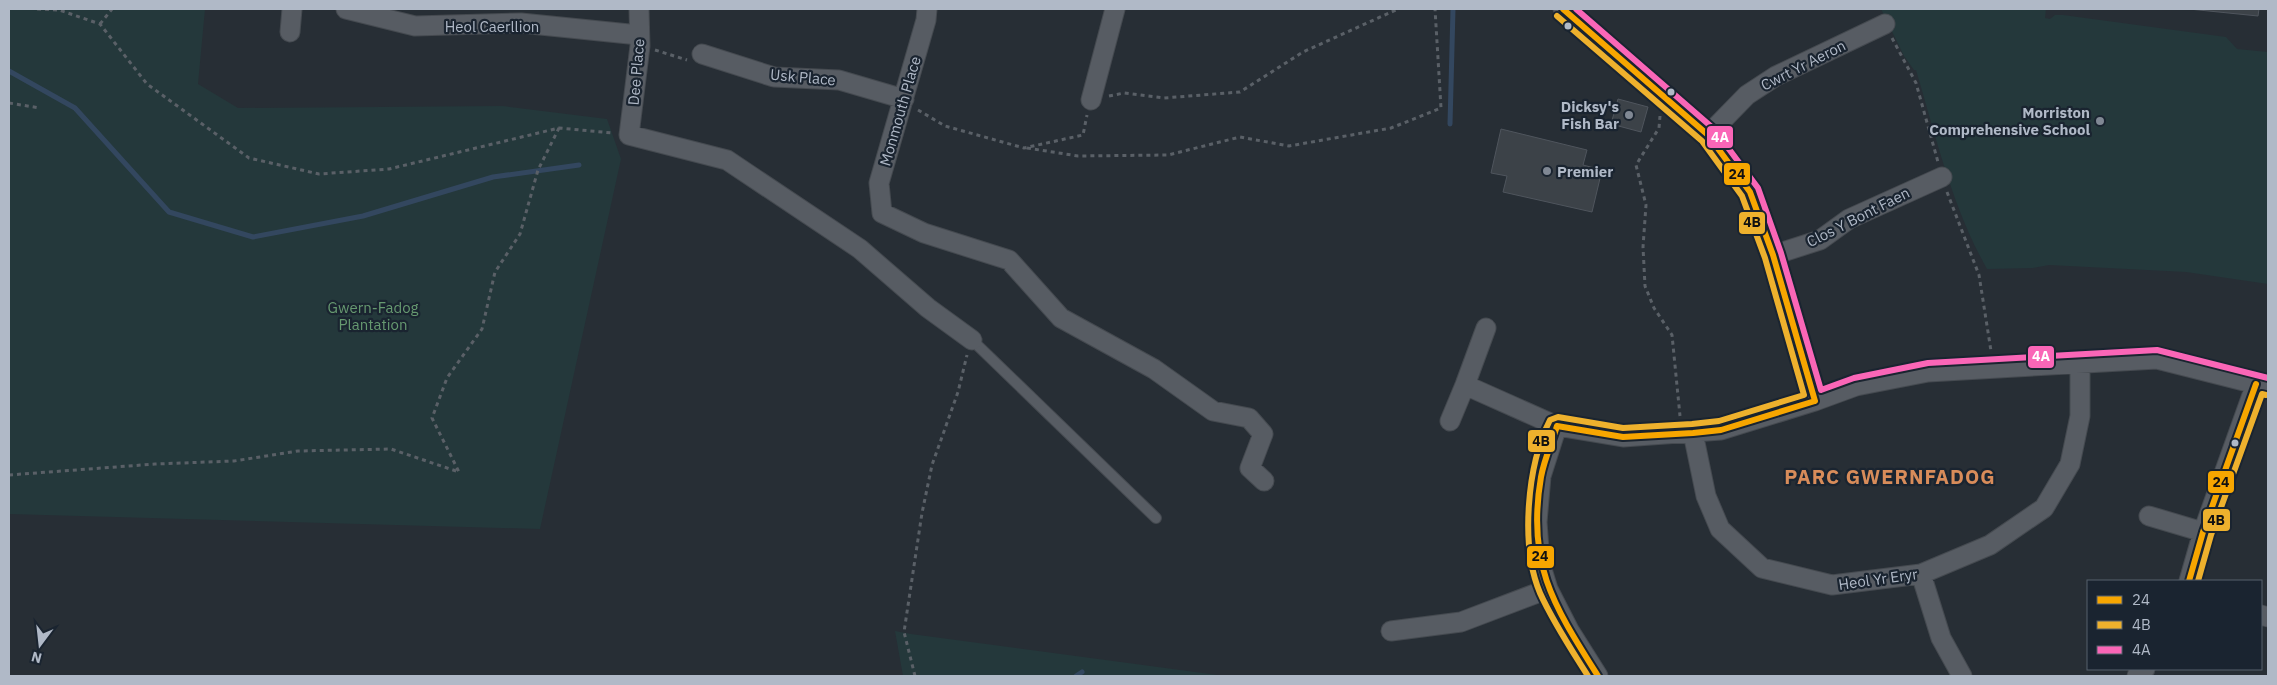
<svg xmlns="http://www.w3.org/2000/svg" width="2277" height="685" font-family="'IBM Plex Sans',sans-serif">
  <rect width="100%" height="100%" fill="#272e35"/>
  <path fill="#24383b" d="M9 9H205L198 84 238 108 503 106 607 119 621 159 540 529 9 514Z
    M1881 9H2046L2045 18 2050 19 2055 15H2063L2226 37 2237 49 2268 52V284L2186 272 2049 265 2033 268 1987 269C1952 207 1936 137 1916 70H1914L1904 56Z
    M895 631 911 634 1225 676H903Z"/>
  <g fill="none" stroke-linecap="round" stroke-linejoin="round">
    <path stroke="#33475f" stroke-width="5" d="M9 71 75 108 169 212 253 237 363 216 493 177 579 165
      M1450 124 1453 9
      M1076 676 1082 672"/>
  </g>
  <path fill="#3c4248" stroke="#4f555d" d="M2189 9H2259L2258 16Z
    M1618 99 1648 107 1641 132 1611 124Z
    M1501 129 1587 150 1583 165 1602 170 1592 212 1503 192 1507 176 1491 173Z"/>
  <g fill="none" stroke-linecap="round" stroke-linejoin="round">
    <g stroke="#454a50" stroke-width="12">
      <path id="lane" d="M972 340 1156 518"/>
    </g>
    <g stroke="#454a50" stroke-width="21">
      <path id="street" d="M346 9 415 26 521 23 639 35
        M639 9 640 46 629 135 727 160 860 249 928 308 972 340
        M927 9 926 20 879 183 882 213 924 233 1009 260 1061 318 1154 369 1213 411 1249 418 1263 434 1250 468 1264 481
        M1563 9 1708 135 1750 192 1773 255 1815 401
        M290 32 292 9
        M702 54 774 77 839 80 904 99
        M1091 100 1115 9
        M1708 135 1747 95 1776 76 1885 24
        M1773 255 1820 240 1849 219 1942 177
        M1465 385 1557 426 1623 437 1721 430 1815 401 1856 386 1928 372 2157 359 2268 387
        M1450 421 1465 385 1486 328
        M1557 426 1541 476 1537 522 1540 563 1548 589 1569 630 1598 676
        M1693 433 1706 496 1720 529 1762 568 1832 585 1921 574 1990 545 2044 508 2070 464 2080 416V364
        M2149 516 2203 532
        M1921 574 1941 638 1962 676
        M2189 581 2203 532 2256 384
        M2261 615 2268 617
        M1391 631 1461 622 1548 589
        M2137 676 2145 669"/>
    </g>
    <path stroke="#5a6067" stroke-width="3" stroke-dasharray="4 4" stroke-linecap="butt" d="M37 9 59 10 100 24 147 84 249 158 319 174 389 169 559 128 613 133
      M100 24 112 9
      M1892 38 1916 83 1938 162
      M655 50 687 60
      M1109 96 1124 93 1164 98 1240 92 1303 52 1398 9
      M9 103 40 108
      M918 110 945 126 1024 148 1083 135 1087 115
      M1660 116 1659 128 1636 165 1646 205 1643 247 1645 286 1654 308 1672 335 1680 416
      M1027 148 1078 156 1168 155 1240 137 1289 146 1391 128 1441 108 1435 9
      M1947 192 1979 275 1991 351
      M9 475 155 464 234 461 298 451 391 449 459 472 432 418 447 378 482 329 495 272 520 234 538 170 559 128
      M915 676 904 632 922 513 932 465 958 392 967 355"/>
    <use href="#lane" stroke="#575c63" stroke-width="10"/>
    <use href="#street" stroke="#575c63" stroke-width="19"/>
    <g stroke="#1a2430" stroke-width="10">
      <path id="bus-1" d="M1563 9 1708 135 1750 192 1773 255 1815 401
        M1557 426C1552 442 1544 460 1541 477 1526 564 1554 606 1598 676
        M1557 426 1623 437 1693 433 1721 430 1815 401
        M2189 581 2203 532 2256 384"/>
    </g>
    <g stroke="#1a2430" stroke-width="10">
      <path id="bus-2" d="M1557 16 1702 141 1742 196 1765 258 1804 395 1719 421 1692 424 1623 428 1558 417 1550 420C1527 465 1520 546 1540 593 1553 622 1571 649 1588 676
        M2198 581 2211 535 2262 394 2266 395"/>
    </g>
    <g stroke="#1a2430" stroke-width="10">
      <path id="bus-3" d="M1576 9 1714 129 1758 188 1781 253 1821 390 1854 378 1928 363 2157 350 2268 378"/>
    </g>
    <use href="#bus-1" stroke="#f7a600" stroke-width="6"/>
    <use href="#bus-2" stroke="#eeb12d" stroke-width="6"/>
    <use href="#bus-3" stroke="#fa66b7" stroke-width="6"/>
  </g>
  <g fill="#b0b9c7" stroke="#1a2430" stroke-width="2">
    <circle cx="1568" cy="26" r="4.5"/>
    <circle cx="1671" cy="92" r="4.5"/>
    <circle cx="2235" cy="443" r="4.5"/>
  </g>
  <g fill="#808894" stroke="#1a2430" stroke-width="2">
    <circle cx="1629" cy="115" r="5"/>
    <circle cx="2100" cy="121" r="5"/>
    <circle cx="1547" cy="171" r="5"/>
  </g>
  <g text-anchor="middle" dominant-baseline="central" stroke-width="4.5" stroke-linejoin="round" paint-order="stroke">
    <g font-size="15" fill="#b0b9c7" stroke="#1a2430">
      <text x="492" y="26">Heol Caerllion</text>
      <text transform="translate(1803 65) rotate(-27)">Cwrt Yr Aeron</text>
      <text transform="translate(636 72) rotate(-85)">Dee Place</text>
      <text transform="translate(803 77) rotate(5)">Usk Place</text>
      <text transform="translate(900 111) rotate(-74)">Monmouth Place</text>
      <text transform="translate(1858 217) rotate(-27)">Clos Y Bont Faen</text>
      <text transform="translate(1878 579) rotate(-8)">Heol Yr Eryr</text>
    </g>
    <g font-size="15" font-weight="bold" fill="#b0b9c7" stroke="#1a2430" text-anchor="end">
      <text x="1619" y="106">Dicksy's<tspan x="1619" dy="17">Fish Bar</tspan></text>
      <text x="2090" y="112">Morriston<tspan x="2090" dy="17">Comprehensive School</tspan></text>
      <text x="1557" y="171" text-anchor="start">Premier</text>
    </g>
    <g font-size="15" fill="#669970" stroke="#1a2430">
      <text x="373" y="307">Gwern-Fadog<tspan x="373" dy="17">Plantation</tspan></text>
    </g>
    <g font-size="20" font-weight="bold" letter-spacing="1" fill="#d88c5a" stroke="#1a2430">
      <text x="1890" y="476">PARC GWERNFADOG</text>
    </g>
  </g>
  <g stroke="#1a2430" stroke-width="2">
    <rect x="1706" y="125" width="28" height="24" rx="5" fill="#fa66b7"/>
    <rect x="1723" y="162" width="28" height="24" rx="5" fill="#f7a600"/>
    <rect x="1738" y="211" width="28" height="24" rx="5" fill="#eeb12d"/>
    <rect x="2027" y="345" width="28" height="24" rx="5" fill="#fa66b7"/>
    <rect x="1527" y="429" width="29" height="24" rx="5" fill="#eeb12d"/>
    <rect x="2207" y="470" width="28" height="24" rx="5" fill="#f7a600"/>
    <rect x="2202" y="508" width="29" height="24" rx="5" fill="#eeb12d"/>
    <rect x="1526" y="545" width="29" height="24" rx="5" fill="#f7a600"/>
  </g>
  <g font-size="14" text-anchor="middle" font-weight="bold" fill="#fff">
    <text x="1720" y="142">4A</text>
    <text x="2041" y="361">4A</text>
  </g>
  <g font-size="14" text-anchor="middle" font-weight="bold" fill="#111">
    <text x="1737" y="179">24</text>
    <text x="1752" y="227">4B</text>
    <text x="1541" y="446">4B</text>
    <text x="2221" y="487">24</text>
    <text x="2216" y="525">4B</text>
    <text x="1540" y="561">24</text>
  </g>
  <rect width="2277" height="685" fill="none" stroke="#b0b9c7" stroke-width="20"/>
  <rect x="2087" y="580" width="175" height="90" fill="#1a2430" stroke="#56606c"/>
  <rect x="2097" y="596" width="25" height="8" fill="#f7a600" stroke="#56606c"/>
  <text x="2132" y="605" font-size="15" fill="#b0b9c7">24</text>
  <rect x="2097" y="621" width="25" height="8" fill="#eeb12d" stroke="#56606c"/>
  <text x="2132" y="630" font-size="15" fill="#b0b9c7">4B</text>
  <rect x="2097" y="646" width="25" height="8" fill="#fa66b7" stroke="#56606c"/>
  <text x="2132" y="655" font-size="15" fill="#b0b9c7">4A</text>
  <g transform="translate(40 645) rotate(195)" stroke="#1a2430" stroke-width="4" paint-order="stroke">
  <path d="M0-4L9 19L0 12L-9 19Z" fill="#b0b9c7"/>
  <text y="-8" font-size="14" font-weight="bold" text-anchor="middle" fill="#b0b9c7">N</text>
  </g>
</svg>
